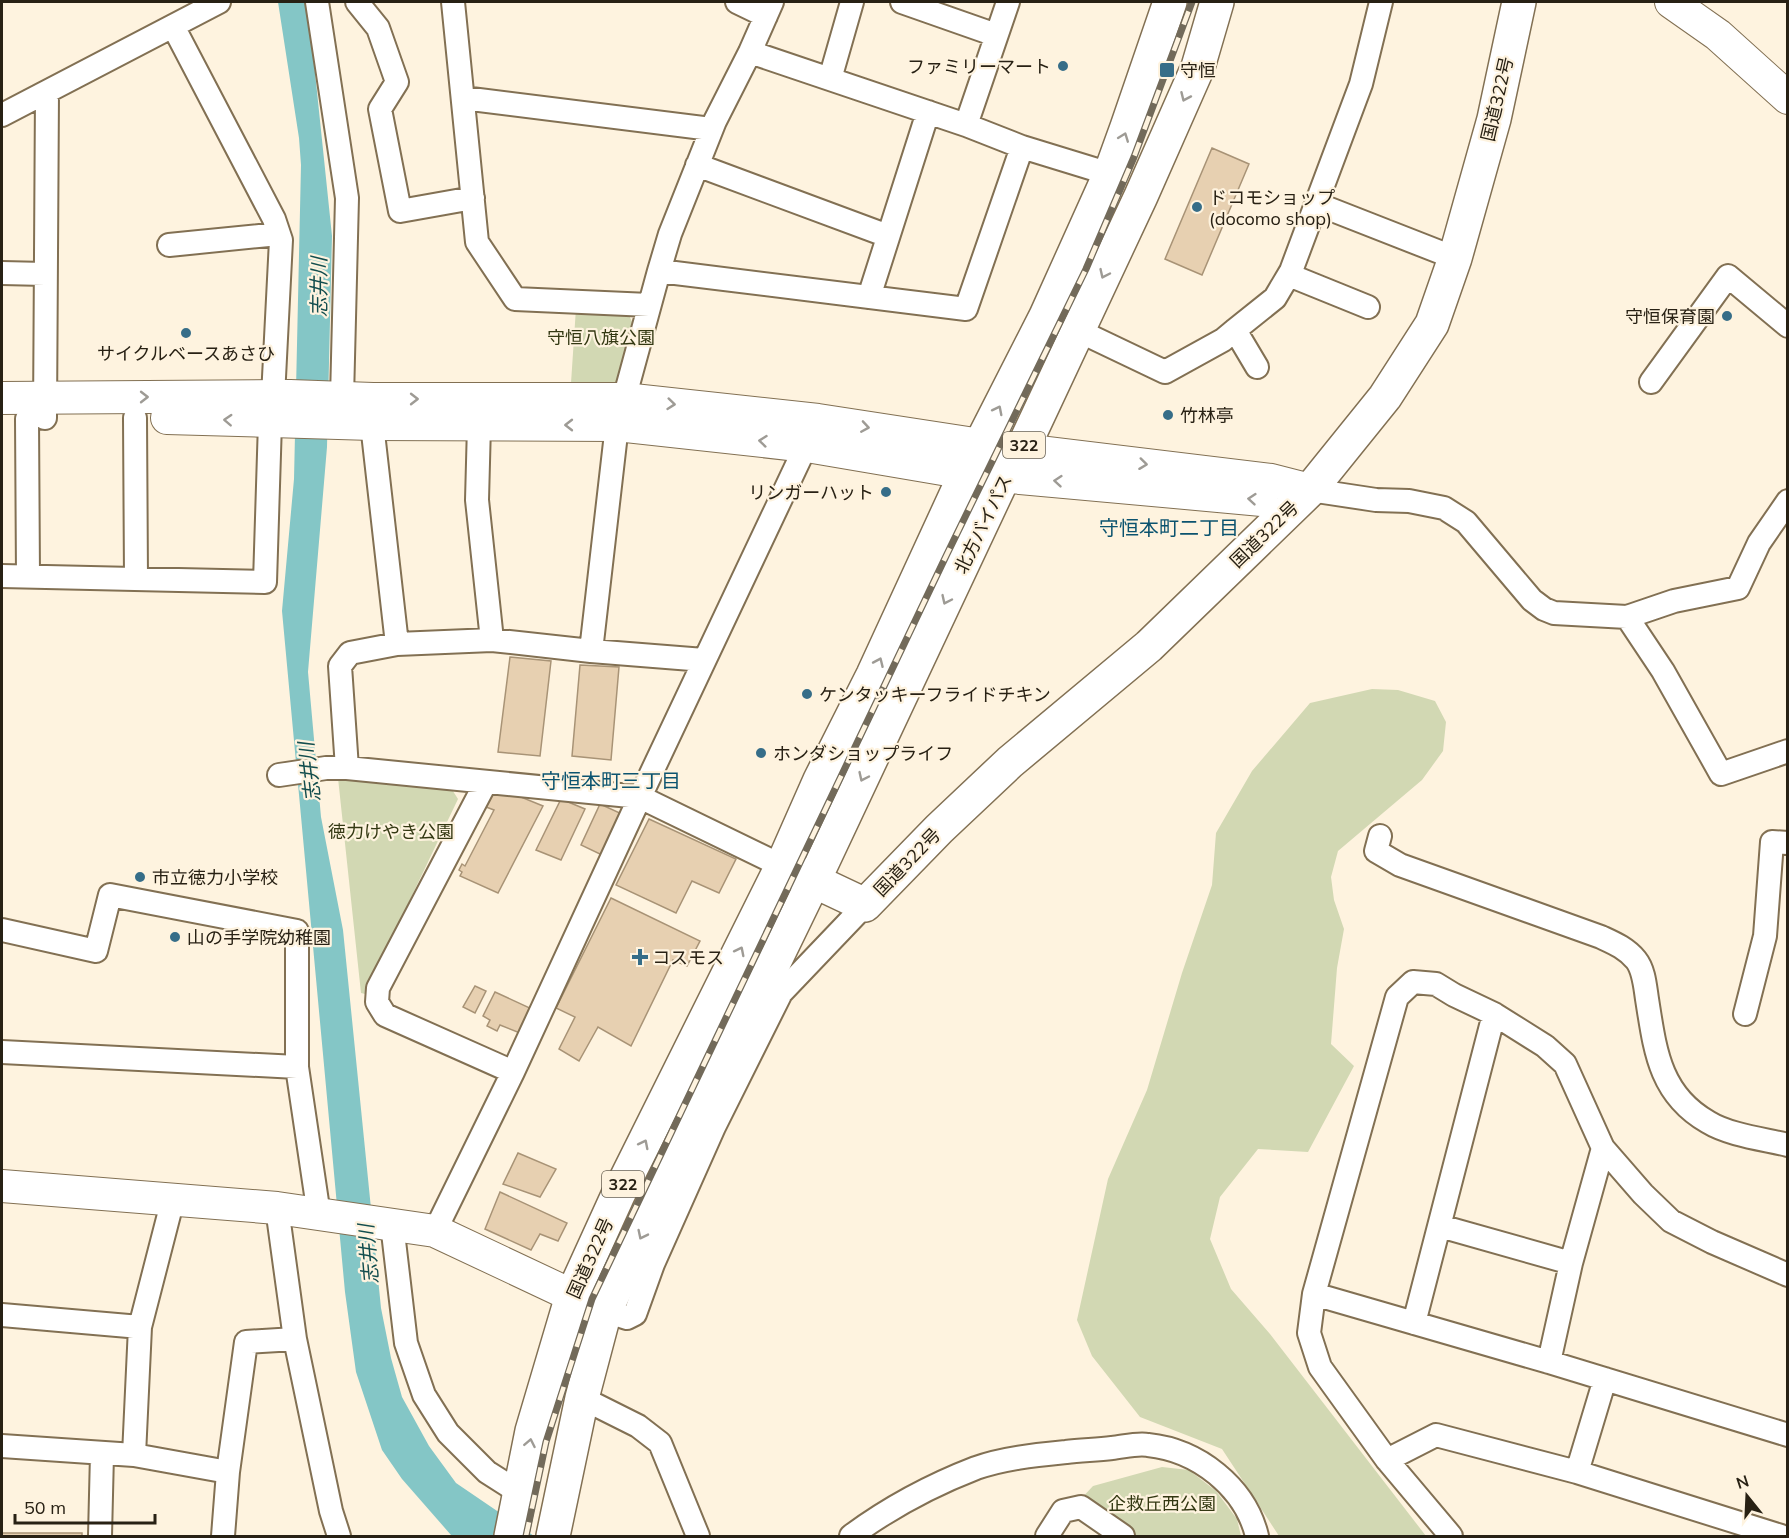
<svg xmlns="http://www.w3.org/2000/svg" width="1789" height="1538" font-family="Mulish,'Noto Sans JP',sans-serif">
  <rect width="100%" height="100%" fill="#fef3df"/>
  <path fill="#d2d8b3" d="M576 308H626L632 322 616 384 571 383Z
    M1372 689 1398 690 1435 701 1446 722 1443 751 1422 780 1338 851 1331 877 1334 900 1344 929 1337 968 1331 1044 1354 1066 1308 1152 1258 1149 1220 1197 1210 1239 1231 1289 1270 1334 1426 1536H1279L1222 1449 1140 1417 1092 1356 1077 1320 1108 1179 1147 1090 1182 973 1212 885 1216 833 1252 771 1310 703Z
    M338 778 451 788 458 799 365 994 361 993Z
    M1162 1467 1189 1470 1216 1491 1237 1519 1241 1536H1130L1079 1501 1093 1486Z"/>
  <path fill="#84c6c6" d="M278 2H305L314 63 332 236 327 447 308 672 321 817 343 930 381 1308 391 1358 402 1397 429 1446 456 1483 534 1536H455L451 1535 402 1479 382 1450 356 1372 345 1292 282 611 294 479 301 165 299 138Z"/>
  <path fill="#e7d0b1" stroke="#a89376" stroke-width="1.5" d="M1212 148 1249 164 1202 275 1165 259Z
    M510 657 551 661 540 756 498 752Z
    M580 665 619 667 611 760 572 756Z
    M494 786 543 806 498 893 460 876 462 872 459 870 462 864 465 866 494 810 478 804Z
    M561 799 585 809 561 860 536 850Z
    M600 804 622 814 602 855 581 845Z
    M649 819 736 859 719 893 692 881 676 913 616 885Z
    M611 898 700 941 687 966 673 960 631 1046 598 1027 579 1061 559 1049 575 1017 556 1008Z
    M475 986 486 991 475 1013 463 1007Z
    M495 992 532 1009 520 1033 500 1025 497 1031 487 1026 490 1020 483 1016Z
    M518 1153 556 1169 540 1197 503 1184Z
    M500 1192 567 1223 558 1241 540 1234 531 1250 485 1229Z
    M2 1533H82V1536H2Z"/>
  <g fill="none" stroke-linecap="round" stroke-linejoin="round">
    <g stroke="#827053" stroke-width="26">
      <path id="street" d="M317 2 347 198 342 398
        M357 2 378 28 397 82 380 109 400 211 473 198
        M453 2 477 242 515 299 649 305
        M737 2 766 16
        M902 2 996 35
        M750 52 966 125 1022 147 1110 174
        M830 79 852 2
        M463 98 711 129
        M2 115 219 2
        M966 125 1008 2
        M697 165 888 236
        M1317 204 1455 258
        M169 245 279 234
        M659 271 966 309 1022 147
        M2 273 45 274
        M1289 275 1368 307
        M869 297 928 112
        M1077 330 1165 372 1223 340 1235 330 1275 298 1291 271 1361 84 1381 2
        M1235 330 1257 367
        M1651 382 1728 276 1788 326
        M373 410 372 424 397 644
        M45 418 47 92
        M135 418 136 578
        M27 419 28 576
        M479 425 477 500 492 640
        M1310 490 1376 500 1409 501 1444 508 1466 522 1532 600 1544 609 1554 613 1627 617 1674 601 1738 588 1759 543 1788 501
        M2 576 265 582 270 422 273 397 281 240 274 219 173 26
        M1627 617 1663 671 1721 774 1788 751
        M591 651 617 425 659 271 670 234 715 121 750 52 772 2
        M347 768 340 666 350 653 397 644 492 640 591 651 704 660
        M279 775 326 768H347L640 797 782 866
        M486 782 378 988 377 1002 385 1015 513 1072
        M1380 836 1376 851 1400 865 1601 937C1614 943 1626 948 1636 960 1644 970 1645 986 1647 999 1655 1049 1659 1094 1708 1122 1729 1135 1763 1139 1788 1145
        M2 930 96 951 110 895 297 931V1067L319 1215
        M1745 1014 1765 936 1772 842 1788 843
        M2 1052 297 1067
        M277 1208 295 1339 331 1511 339 1536
        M392 1224 406 1343 424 1395 448 1433 487 1472 520 1493
        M1440 1226 1571 1263
        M435 1231 513 1072 640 797 812 433
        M1314 1294 1549 1362 1788 1435
        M605 1311 627 1318 635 1314 653 1264 714 1127 781 993 865 905
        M2 1315 140 1327
        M1414 1323 1494 1014
        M1549 1362 1571 1263 1603 1148
        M582 1398 638 1426 660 1443 698 1536
        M2 1446 134 1455 228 1472
        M134 1455 140 1327 173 1199
        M1387 1460 1436 1435 1577 1472 1781 1536
        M1577 1472 1605 1379
        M100 1536 102 1454
        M223 1536 228 1472 246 1342 295 1339
        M851 1536C889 1508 932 1485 976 1468 1004 1458 1036 1455 1066 1452 1081 1450 1096 1450 1112 1448 1123 1447 1137 1443 1148 1445 1198 1450 1245 1487 1257 1536
        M1047 1536 1063 1511 1081 1507 1123 1536
        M1451 1536 1387 1460 1320 1367 1309 1333 1314 1294 1397 997 1413 982 1436 984 1454 995 1494 1014 1545 1046 1565 1064 1603 1148 1643 1194 1671 1221 1712 1242 1788 1275"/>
    </g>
    <g stroke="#827053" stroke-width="34">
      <path id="secondary" d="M1671 2 1718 35 1788 98
        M2 398 290 396 373 399H624L818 420 981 445 1271 480 1310 490
        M167 418 372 424 617 425 807 446 966 473 1262 500
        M2 1186 277 1208 435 1231 605 1311"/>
    </g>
    <g stroke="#827053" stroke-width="36">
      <path id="highway" d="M795 872 865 905 939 829 1010 762 1149 646 1310 490 1385 397 1432 324 1455 258 1494 119 1519 2
        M511 1536 532 1431 572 1296 618 1195 782 866 820 780 873 675 966 473 1046 316 1110 174 1127 127 1170 2
        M553 1536 582 1398 605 1311 814 880 1004 476 1022 450 1141 196 1198 67 1217 2"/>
    </g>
    <use href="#street" stroke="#fff" stroke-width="22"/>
    <use href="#secondary" stroke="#fff" stroke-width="32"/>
    <use href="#highway" stroke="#fff" stroke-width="33"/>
    <g stroke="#726a5a" stroke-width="7">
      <path id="rail" d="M526 1536 546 1442 592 1299 947 554 1086 269 1134 157 1192 2"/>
    </g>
    <use href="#rail" stroke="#fef3df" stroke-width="4.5" stroke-dasharray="14" stroke-linecap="butt"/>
  </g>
  <defs><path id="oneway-chevron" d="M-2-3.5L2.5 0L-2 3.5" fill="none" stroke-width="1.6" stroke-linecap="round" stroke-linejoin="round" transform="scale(1.5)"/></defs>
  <g stroke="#9e9b95">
    <use href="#oneway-chevron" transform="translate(1185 97) rotate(114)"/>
    <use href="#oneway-chevron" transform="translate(1124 137) rotate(-69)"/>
    <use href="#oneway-chevron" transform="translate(1104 274) rotate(115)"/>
    <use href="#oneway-chevron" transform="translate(144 397)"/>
    <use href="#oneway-chevron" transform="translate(414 399)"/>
    <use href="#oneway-chevron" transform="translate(671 404) rotate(6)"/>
    <use href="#oneway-chevron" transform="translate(998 410) rotate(-63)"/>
    <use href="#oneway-chevron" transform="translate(228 420) rotate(-177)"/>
    <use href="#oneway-chevron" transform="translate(569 425) rotate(-180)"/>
    <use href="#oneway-chevron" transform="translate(865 427) rotate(9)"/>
    <use href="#oneway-chevron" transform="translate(763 441) rotate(-174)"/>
    <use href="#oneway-chevron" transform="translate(1143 464) rotate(7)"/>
    <use href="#oneway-chevron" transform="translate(1058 481) rotate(-175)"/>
    <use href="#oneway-chevron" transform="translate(1252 499) rotate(-175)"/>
    <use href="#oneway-chevron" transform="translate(946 600) rotate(115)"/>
    <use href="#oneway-chevron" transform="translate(879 662) rotate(-66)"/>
    <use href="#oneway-chevron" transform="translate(863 777) rotate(115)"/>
    <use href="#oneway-chevron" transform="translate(740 951) rotate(-63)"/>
    <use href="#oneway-chevron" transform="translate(644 1144) rotate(-63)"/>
    <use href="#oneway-chevron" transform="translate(642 1235) rotate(116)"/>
    <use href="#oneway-chevron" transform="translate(530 1443) rotate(-79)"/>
  </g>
  <g fill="#366d88" stroke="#fef3df" stroke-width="2">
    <circle cx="1063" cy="66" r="6"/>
    <rect x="1159" y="62" width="16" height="16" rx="3"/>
    <circle cx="1197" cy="207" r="6"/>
    <circle cx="1727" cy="316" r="6"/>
    <circle cx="186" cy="333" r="6"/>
    <circle cx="1168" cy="415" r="6"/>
    <circle cx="886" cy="492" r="6"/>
    <circle cx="807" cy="694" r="6"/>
    <circle cx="761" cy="753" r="6"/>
    <circle cx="140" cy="877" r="6"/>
    <circle cx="175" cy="937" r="6"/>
    <path d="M637 948h6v6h6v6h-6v6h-6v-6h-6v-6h6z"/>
  </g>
  <g text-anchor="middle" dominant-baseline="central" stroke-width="4.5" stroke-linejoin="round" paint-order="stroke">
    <g fill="#fef3df" stroke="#686051" stroke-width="1.5">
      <rect x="1003" y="432" width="42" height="26" rx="4.5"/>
      <rect x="602" y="1171" width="42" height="26" rx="4.5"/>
    </g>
    <g font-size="16" font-weight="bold" fill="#282114">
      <text x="1024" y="445">322</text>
      <text x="623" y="1184">322</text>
    </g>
    <g font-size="18" fill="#282114" stroke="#fef3df" text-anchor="start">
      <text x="1051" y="66" text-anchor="end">ファミリーマート</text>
      <text x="1180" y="70">守恒</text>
      <text x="1209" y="197">ドコモショップ<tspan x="1209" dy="21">(docomo shop)</tspan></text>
      <text x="1715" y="316" text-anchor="end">守恒保育園</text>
      <text x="186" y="353" text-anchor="middle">サイクルベースあさひ</text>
      <text x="1180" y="415">竹林亭</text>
      <text x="874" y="492" text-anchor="end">リンガーハット</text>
      <text x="819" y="694">ケンタッキーフライドチキン</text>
      <text x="773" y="753">ホンダショップライフ</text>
      <text x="152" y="877">市立徳力小学校</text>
      <text x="187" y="937">山の手学院幼稚園</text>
      <text x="652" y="957">コスモス</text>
    </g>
    <g font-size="18" fill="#282114" stroke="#fef3df">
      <text transform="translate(1497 99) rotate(-77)">国道322号</text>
      <text transform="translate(983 524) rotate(-64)">北方バイパス</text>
      <text transform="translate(1264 534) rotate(-44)">国道322号</text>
      <text transform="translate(907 862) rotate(-46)">国道322号</text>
      <text transform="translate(590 1258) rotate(-66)">国道322号</text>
    </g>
    <g font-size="18" fill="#333812" stroke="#fef3df">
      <text x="601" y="337">守恒八旗公園</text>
      <text x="391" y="831">徳力けやき公園</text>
      <text x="1162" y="1503">企救丘西公園</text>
    </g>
    <g font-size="20" font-style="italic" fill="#124d4e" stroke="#fef3df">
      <text transform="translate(318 287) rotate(-90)">志井川</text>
      <text transform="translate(309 772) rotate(-97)">志井川</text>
      <text transform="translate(368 1254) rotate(-95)">志井川</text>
    </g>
    <g font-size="20" fill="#0b536f" stroke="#fef3df">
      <text x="1169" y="527">守恒本町二丁目</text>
      <text x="611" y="780">守恒本町三丁目</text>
    </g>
  </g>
  <rect width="1789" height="1538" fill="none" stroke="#282114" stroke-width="6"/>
  <g transform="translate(1747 1496) rotate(342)" stroke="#fef3df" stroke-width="4.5" paint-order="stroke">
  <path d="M0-4.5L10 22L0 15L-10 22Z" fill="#282114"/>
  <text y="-9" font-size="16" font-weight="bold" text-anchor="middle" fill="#282114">N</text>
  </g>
  <path d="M15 1514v9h140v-9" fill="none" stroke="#282114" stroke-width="3"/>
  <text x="24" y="1514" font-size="18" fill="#282114" stroke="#fef3df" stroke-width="4.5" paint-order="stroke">50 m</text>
</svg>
